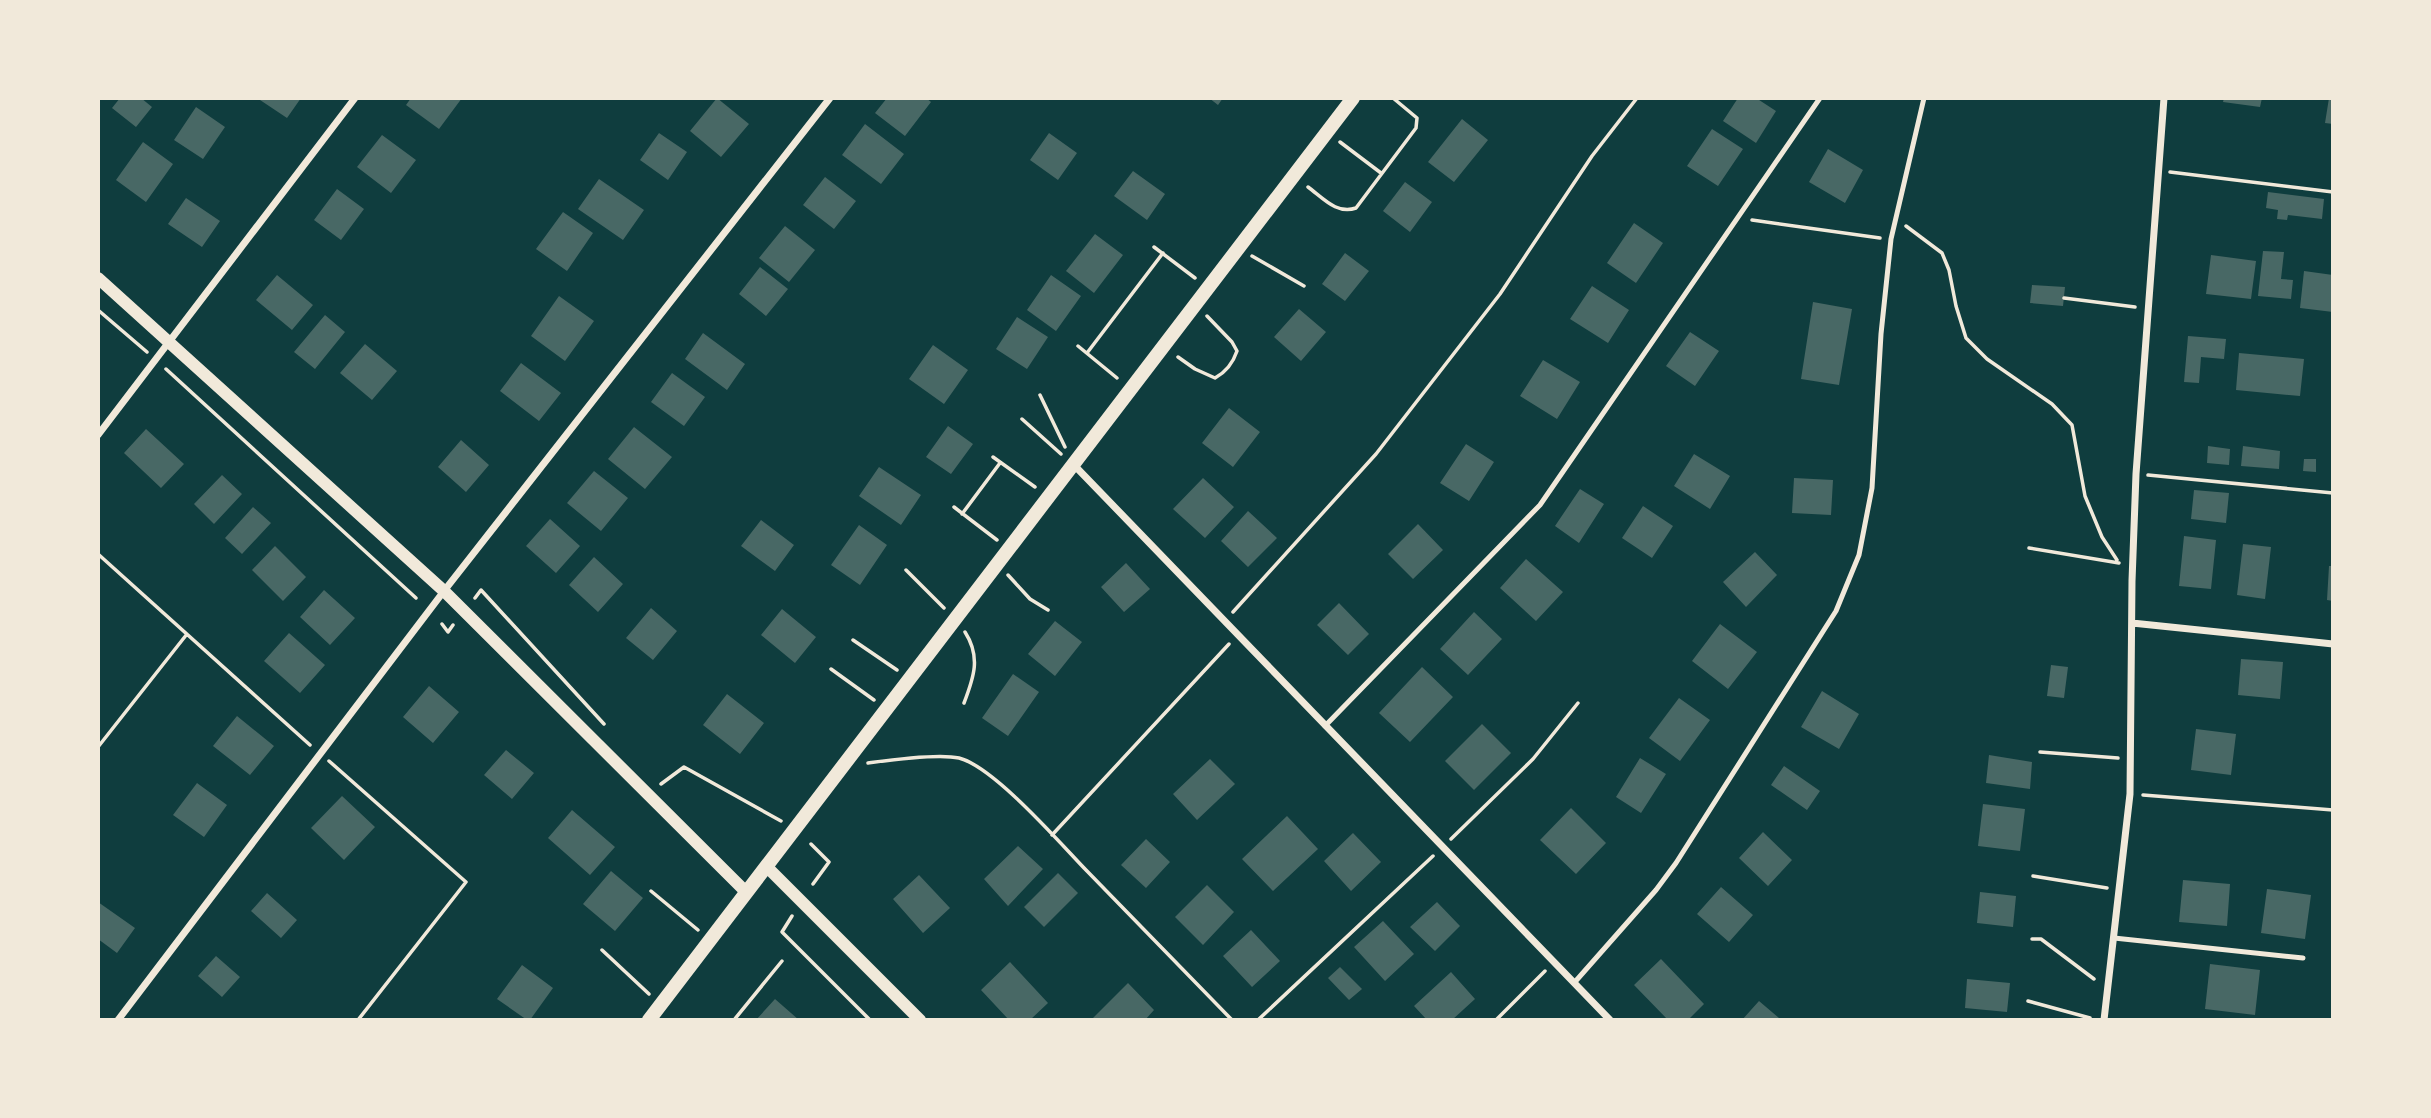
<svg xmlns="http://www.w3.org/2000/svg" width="2431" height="1118" font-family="'DejaVu Sans',sans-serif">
  <rect width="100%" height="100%" fill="#0f3d3e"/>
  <path fill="#486865" d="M120 98H141L152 107 136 127 112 108Z
    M257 98H301L287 118Z
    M411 98H462L439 129 406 105Z
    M717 98 749 124 721 157 690 131Z
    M887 98H926L931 102 905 136 875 113Z
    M1209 98H1223L1218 105Z
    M1738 98H1756L1776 111 1756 143 1723 121Z
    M2224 98H2262L2260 107 2223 102Z
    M2329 98H2333V124L2325 123Z
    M196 107 225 127 203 159 174 140Z
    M1462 119 1488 140 1454 182 1428 162Z
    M865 124 904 154 881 184 842 155Z
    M1712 129 1743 149 1718 186 1687 166Z
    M659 133 687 152 668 180 640 160Z
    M1049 133 1077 153 1058 180 1030 160Z
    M382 135 416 160 391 193 357 167Z
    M143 142 173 164 146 202 116 180Z
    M1828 149 1863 170 1845 203 1809 182Z
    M1133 171 1165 194 1147 220 1114 196Z
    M825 177 856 201 834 229 803 205Z
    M599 179 644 210 623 240 578 209Z
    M1405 182 1432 202 1410 232 1383 211Z
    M337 189 364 209 341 240 314 220Z
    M2268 192 2324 199 2322 219 2288 215 2287 220 2277 219 2278 210 2266 208Z
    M186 198 220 221 202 247 168 224Z
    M563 212 593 233 567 271 536 249Z
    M1634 223 1663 243 1636 283 1607 263Z
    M785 226 815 250 789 282 759 258Z
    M1095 234 1123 255 1094 293 1066 271Z
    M2263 251 2284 252 2281 279 2293 280 2291 299 2258 296Z
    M1345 253 1369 271 1345 301 1322 284Z
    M2211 255 2256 261 2251 299 2206 294Z
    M760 267 788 289 766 316 739 294Z
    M2304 271 2333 275V312L2300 308Z
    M277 275 313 305 292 330 256 300Z
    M1051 275 1081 296 1056 331 1027 310Z
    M2032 285 2065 287 2063 306 2030 303Z
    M1592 286 1629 310 1608 343 1570 319Z
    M559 296 594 321 565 361 531 336Z
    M1813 302 1852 309 1839 385 1801 379Z
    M1299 309 1326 332 1301 361 1274 337Z
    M325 315 345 332 315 369 294 352Z
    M1017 317 1048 337 1027 369 996 349Z
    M1690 332 1719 351 1695 386 1666 366Z
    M703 333 745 364 727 390 685 359Z
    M2188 336 2226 339 2224 359 2201 357 2199 383 2184 382Z
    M365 344 397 371 372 400 340 373Z
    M933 345 968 370 944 404 909 379Z
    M2239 353 2304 359 2300 396 2236 390Z
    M1543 360 1580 382 1557 419 1520 396Z
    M521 363 561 393 539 421 500 391Z
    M672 373 705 397 684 426 651 402Z
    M1229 408 1260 432 1233 467 1202 443Z
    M948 426 973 444 951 474 926 457Z
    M634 427 672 457 645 489 608 459Z
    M146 429 184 464 161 488 124 453Z
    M461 440 489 465 466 492 438 467Z
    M1466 444 1494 462 1469 501 1440 483Z
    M2208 446 2230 449 2229 465 2207 463Z
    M2243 446 2280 451 2279 469 2241 466Z
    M1694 454 1730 476 1710 509 1674 486Z
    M2304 459H2316V472L2303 471Z
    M879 467 921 495 901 525 859 496Z
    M594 471 628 498 601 531 567 503Z
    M222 475 242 494 214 524 194 504Z
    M1203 478 1234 507 1205 538 1173 509Z
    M1794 478 1833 480 1831 515 1792 513Z
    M1580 489 1604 504 1579 543 1555 526Z
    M2194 490 2229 493 2226 523 2191 519Z
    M1643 506 1673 526 1652 558 1622 538Z
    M253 507 271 523 242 554 225 538Z
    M1248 511 1277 538 1248 567 1221 541Z
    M550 519 580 546 556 573 526 546Z
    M761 520 794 545 775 571 741 546Z
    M1418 524 1443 550 1413 579 1388 554Z
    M859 525 887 545 860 585 831 565Z
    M2184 536 2216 540 2211 589 2179 586Z
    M2243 544 2271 547 2265 599 2237 595Z
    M275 546 306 577 283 601 252 570Z
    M1755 552 1777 575 1746 607 1723 582Z
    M594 557 623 584 598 612 569 585Z
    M1526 559 1563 592 1536 621 1500 588Z
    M1126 563 1150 589 1124 612 1101 587Z
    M2329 566H2333V601L2327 600Z
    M324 590 355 618 330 645 300 617Z
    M1339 603 1369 634 1348 655 1317 625Z
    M651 608 677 631 653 660 626 638Z
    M782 609 816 637 795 663 761 635Z
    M1474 612 1502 639 1468 675 1440 649Z
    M1055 621 1082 642 1055 676 1028 654Z
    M1720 624 1757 652 1728 689 1692 661Z
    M289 633 325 665 300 693 264 661Z
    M2241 659 2283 662 2280 699 2238 695Z
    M2051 665 2068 667 2064 698 2047 696Z
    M1422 667 1453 697 1410 742 1379 713Z
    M1013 674 1039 692 1008 736 982 718Z
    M429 686 459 712 433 743 403 717Z
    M1822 691 1859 714 1839 749 1801 727Z
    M727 694 764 723 740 754 703 725Z
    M1679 698 1710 720 1680 761 1649 738Z
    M237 716 274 746 250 775 213 746Z
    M1482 724 1511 753 1474 790 1445 761Z
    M2196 729 2236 734 2231 775 2191 770Z
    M506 750 534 773 512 799 484 775Z
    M1989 755 2032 762 2030 789 1986 783Z
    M1640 758 1666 774 1641 813 1616 797Z
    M1210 759 1235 784 1197 820 1173 794Z
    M1784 766 1820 791 1807 810 1771 785Z
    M197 783 227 805 204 837 173 815Z
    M342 796 375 827 344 860 311 828Z
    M1983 804 2025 809 2020 851 1978 846Z
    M1571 808 1606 843 1576 874 1540 840Z
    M572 810 615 847 590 875 548 838Z
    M1287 816 1318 849 1273 891 1242 859Z
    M1763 832 1792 860 1768 886 1739 858Z
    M1353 833 1381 862 1351 891 1324 861Z
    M1146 839 1170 862 1146 888 1121 865Z
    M1018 846 1043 869 1008 906 984 879Z
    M611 871 643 898 615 931 583 904Z
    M1058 873 1078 893 1044 927 1024 907Z
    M919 875 950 908 923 933 893 899Z
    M2183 880 2230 884 2227 926 2179 922Z
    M1207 885 1234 912 1203 945 1175 917Z
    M1721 887 1753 915 1729 942 1697 914Z
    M2267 889 2311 895 2305 939 2261 933Z
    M1980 892 2016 896 2013 927 1977 923Z
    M267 893 297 920 281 938 251 911Z
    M98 902 135 928 117 953 98 939Z
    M1437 902 1460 926 1435 951 1410 927Z
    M1383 921 1414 954 1385 981 1354 947Z
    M1251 930 1280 961 1252 987 1223 956Z
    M216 956 240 977 222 997 198 976Z
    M1661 959 1704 1004 1688 1020H1668L1634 985Z
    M1010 962 1048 1003 1030 1020H1009L981 990Z
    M2210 964 2260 970 2255 1015 2205 1009Z
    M522 965 553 988 530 1020H527L497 999Z
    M1340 967 1362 989 1349 1000 1328 978Z
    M1451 972 1475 999 1452 1020H1427L1414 1006Z
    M1967 979 2010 983 2007 1012 1965 1008Z
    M1128 983 1154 1010 1145 1020H1091Z
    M775 999 799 1020H756Z
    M1759 1001 1779 1018 1777 1020H1742Z"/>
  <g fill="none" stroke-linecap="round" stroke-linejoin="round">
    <path stroke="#f1e9da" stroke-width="3.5" d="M1340 142 1381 173
      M2170 172 2333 192
      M1308 187C1323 198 1337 215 1356 208L1416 128 1417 118 1393 98
      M1752 220 1880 238
      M1906 226 1942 253 1949 270 1956 306 1966 338 1987 359 2052 404 2072 425 2085 496 2102 537 2117 560
      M1154 247 1195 278
      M1252 256 1304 286
      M2064 298 2135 307
      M98 310 147 352
      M1078 346 1117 378
      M1087 353 1163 253
      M1178 357 1195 369 1215 378C1226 372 1233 363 1237 351L1232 342 1207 316
      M166 369 416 598
      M1040 395 1065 447
      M1022 419 1061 454
      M993 457 1035 487
      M2148 475 2333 493
      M954 507 997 540
      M962 514 1000 463
      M2029 548 2119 563
      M98 554 310 745
      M906 570 944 608
      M1008 575 1030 599 1048 610
      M475 598 481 590 604 724
      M1233 612 1376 454 1500 294 1592 156 1637 98
      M442 624 448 632 453 625
      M853 640 897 670
      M831 669 874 700
      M964 703C974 677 981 657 965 632
      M98 747 187 634
      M2040 752 2118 758
      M329 761 466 882 358 1020
      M868 763C890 760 938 753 959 758 994 767 1059 842 1086 870 1135 920 1183 970 1232 1020
      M661 784 684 767 781 821
      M2143 795 2333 810
      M1052 835 1229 644
      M1451 839 1533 759 1578 703
      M811 844 829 862 813 884
      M2033 876 2107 888
      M651 891 698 930
      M792 916 782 932 870 1020
      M2032 939H2041L2094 979
      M602 950 649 994
      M2028 1001 2090 1018
      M734 1020 782 961
      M1258 1020 1433 856
      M1496 1020 1545 971"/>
    <path stroke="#f1e9da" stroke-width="5" d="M1325 726 1540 505 1820 98
      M2114 938 2303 958
      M1574 983 1656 890 1676 863 1836 611 1859 555 1872 488 1881 334 1891 239 1924 98"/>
    <path stroke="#f1e9da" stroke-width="7" d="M98 435 355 98
      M1074 465 1610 1020
      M2132 623 2333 644
      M118 1020 444 591 830 98
      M2104 1020 2130 794 2132 581 2136 474 2164 98"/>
    <path stroke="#f1e9da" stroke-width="12" d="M98 278 444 591 746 892
      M766 866 920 1020"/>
    <path stroke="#f1e9da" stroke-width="14" d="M649 1020 1353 98"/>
  </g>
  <rect width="2431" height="1118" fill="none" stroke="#f1e9da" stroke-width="200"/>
</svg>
